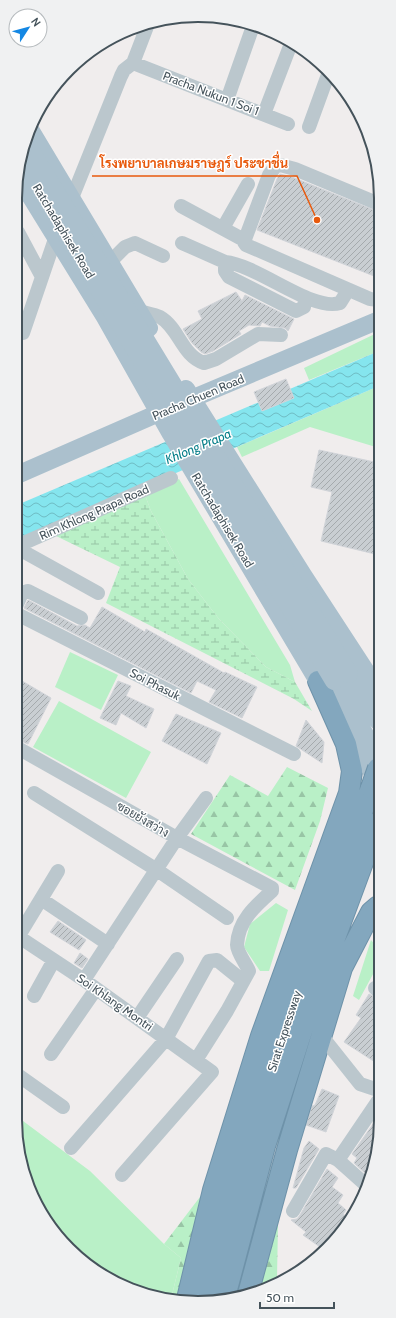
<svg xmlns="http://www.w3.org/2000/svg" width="396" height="1318" font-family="Cabin,Sarabun,sans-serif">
  <defs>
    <pattern id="forest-firs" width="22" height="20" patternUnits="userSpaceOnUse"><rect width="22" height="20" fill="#b9f0c7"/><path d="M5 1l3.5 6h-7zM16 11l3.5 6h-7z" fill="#98c5a5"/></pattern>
    <pattern id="wetland-marsh" width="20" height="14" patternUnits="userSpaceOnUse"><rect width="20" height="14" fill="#b9f0c7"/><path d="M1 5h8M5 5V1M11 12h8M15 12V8" fill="none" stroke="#98c5a5"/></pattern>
    <pattern id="water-waves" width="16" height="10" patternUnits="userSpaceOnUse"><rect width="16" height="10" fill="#85e5ee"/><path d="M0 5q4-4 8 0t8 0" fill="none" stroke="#6fbcc4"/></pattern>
    <pattern id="building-hatch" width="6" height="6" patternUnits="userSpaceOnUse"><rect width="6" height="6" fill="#c9ced2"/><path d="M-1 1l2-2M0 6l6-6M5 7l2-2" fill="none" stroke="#a5aaad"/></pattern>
  </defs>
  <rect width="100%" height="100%" fill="#f0eded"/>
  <path fill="#b9f0c7" d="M379 332V351L309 380 304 368Z
    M379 386V448L310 427 242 457 237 447Z
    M179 479 290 665 295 682 266 667 219 619 188 579 151 511 145 495Z
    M70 652 118 675 101 710 55 687Z
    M59 701 151 752 126 798 33 747Z
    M276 903 288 910 269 971H260L244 947 250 924Z
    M371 940 378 948V965L359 1000 353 996Z
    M15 1115 90 1171 164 1244 181 1258 171 1299 117 1284 60 1240 29 1190Z"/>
  <path fill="url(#forest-firs)" d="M287 767 328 788 320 821 295 890 191 834 230 775 268 796Z
    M203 1193 283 1195 278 1224 277 1279 275 1284 257 1293 186 1303 171 1299 181 1258 164 1244Z"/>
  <path fill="url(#wetland-marsh)" d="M145 495 151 511 188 579 219 619 266 667 295 682 312 711 294 699 106 603 120 567 56 536Z"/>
  <path fill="url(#water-waves)" d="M379 351V386L17 541V505Z"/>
  <path fill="url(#building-hatch)" stroke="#d1d4d9" d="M280 174 292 177 379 212V278L257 230 277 179Z
    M236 292 242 301 245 295 294 319 288 331 285 328 270 326 262 322 260 326 249 325 239 331 241 334 213 351 205 354 201 352 192 343 183 329 202 319 198 311Z
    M286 379 294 398 262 411 254 392Z
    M319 450 379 463V555L321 541 332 492 311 487Z
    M28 600 77 626 85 625 90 628 102 607 145 632 146 629 224 673 225 672 257 687 242 718 209 702 216 690 197 681 191 693 24 608Z
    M17 678 51 698 28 744 16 739Z
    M118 681 131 686 126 696 154 709 146 728 121 713 116 725 100 718Z
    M176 714 221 733 207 764 162 741Z
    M306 720 324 742 322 763 296 746Z
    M58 921 86 940 79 950 50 932Z
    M80 953 88 959 82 968 74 963Z
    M369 994 378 999V1022L373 1029 378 1032V1064L344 1042 361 1018 356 1015Z
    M322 1089 339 1096 326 1132 306 1125 312 1106 315 1105Z
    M378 1117V1155L366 1174 354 1163 357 1158 352 1154Z
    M309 1141 319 1149 296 1188H293L304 1148Z
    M327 1169 338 1178 332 1187 343 1195 338 1203 346 1210 343 1214 350 1219 329 1243 325 1240 320 1247 303 1235 306 1232 291 1220 297 1219 300 1215Z"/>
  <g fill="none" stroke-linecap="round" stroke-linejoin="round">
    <g stroke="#6e92a9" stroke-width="22">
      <path id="highway" d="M248 1294 287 1150 342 968 371 912 378 906
        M225 1297 265 1146 311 1003 378 822
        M205 1300C246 1125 309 956 371 788
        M186 1303 213 1190 261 1036 349 793 352 771 346 744 318 681"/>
    </g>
    <path stroke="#bbc7cd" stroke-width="14" d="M133 63 288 124
      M227 100 253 26
      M264 114 292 41
      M309 127 329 72
      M72 198 121 76 124 70 133 63 148 24
      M181 206 244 240
      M223 228 248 184
      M18 232 42 277
      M182 243 225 262
      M110 262 125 247 135 243 163 256
      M305 298 304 307 296 311 229 277 225 271V262C258 265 312 312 340 303L345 295 346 290
      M379 300 370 299 246 245 244 242 269 175 275 167 280 165 295 169 379 204
      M139 311C145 313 154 314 160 317 179 328 182 356 204 363L216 359 258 334 281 335
      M23 333 56 236
      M17 546 171 478
      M17 548 98 593
      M17 604 22 593 28 591 81 618
      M17 614 294 754
      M16 747 177 838 272 888V891C255 906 238 921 237 945 237 952 246 964 249 971L227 1011 196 1060
      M34 793 157 870 227 918
      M41 899 108 944
      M16 935 84 980 212 1072 122 1175
      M18 937 58 871
      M84 980 177 838 206 798
      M375 988 378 991
      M34 996 54 960
      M137 1018 177 959
      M321 1035 360 1084 378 1090
      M51 1054 96 989
      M15 1073 63 1107
      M71 1148 166 1039 209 961 217 960 243 981
      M338 1160 378 1101
      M293 1211 326 1154 338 1160 366 1185"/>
    <path stroke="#abc0cd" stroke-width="18" d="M31 131 149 328
      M18 176 105 317 171 434 325 693
      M186 389 303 575 378 690
      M17 475 177 405 379 320
      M349 674 378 721
      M334 681 378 757
      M344 724 378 782"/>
    <use href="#highway" stroke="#83a7be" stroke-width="20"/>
    <g stroke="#6e92a9" stroke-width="22" stroke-linecap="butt">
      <path id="highway-bridge" d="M371 788 378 768"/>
    </g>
    <path stroke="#abc0cd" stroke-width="18" d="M26 143 349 674
      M20 158 334 681"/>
    <use href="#highway-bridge" stroke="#83a7be" stroke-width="20"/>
  </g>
  <g text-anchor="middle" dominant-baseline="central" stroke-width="3" stroke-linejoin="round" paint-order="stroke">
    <g font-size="12" fill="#45535b" stroke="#fff">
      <text transform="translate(211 93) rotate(21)">Pracha Nukun 1 Soi 1</text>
      <text transform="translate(64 231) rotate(59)">Ratchadaphisek Road</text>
      <text transform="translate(198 397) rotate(-23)">Pracha Chuen Road</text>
      <text transform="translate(94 512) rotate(-24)">Rim Khlong Prapa Road</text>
      <text transform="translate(223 520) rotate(59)">Ratchadaphisek Road</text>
      <text transform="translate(155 684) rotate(27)">Soi Phasuk</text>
      <text transform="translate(143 819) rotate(30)">ซอยยังสว่าง</text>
      <text transform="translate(115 1002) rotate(35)">Soi Khlang Montri</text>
      <text transform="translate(284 1031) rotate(-72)">Sirat Expressway</text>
    </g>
    <g font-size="13" font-style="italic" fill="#0a808b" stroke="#fff">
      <text transform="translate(198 446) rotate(-23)">Khlong Prapa</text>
    </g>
  </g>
  <path d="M0 0H396V1318H0ZM198 22H198A176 176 0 0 1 374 198V1120A176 176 0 0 1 198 1296H198A176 176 0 0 1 22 1120V198A176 176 0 0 1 198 22Z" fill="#f0f1f2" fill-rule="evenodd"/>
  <path fill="none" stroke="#45535b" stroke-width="2" d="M198 22H198A176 176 0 0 1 374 198V1120A176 176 0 0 1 198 1296H198A176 176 0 0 1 22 1120V198A176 176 0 0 1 198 22Z"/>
  <path fill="none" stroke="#e8590c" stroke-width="1.5" d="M317 220L297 176H92"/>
  <circle fill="#e8590c" stroke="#fff" stroke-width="1.5" cx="317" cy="220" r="4"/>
  <g font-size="13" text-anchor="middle" font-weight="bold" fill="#e8590c" stroke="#fff" stroke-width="3" stroke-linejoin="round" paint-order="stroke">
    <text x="194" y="168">โรงพยาบาลเกษมราษฎร์ ประชาชื่น</text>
  </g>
  <g transform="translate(28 28) rotate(54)"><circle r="19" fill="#ffffff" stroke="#b5babd"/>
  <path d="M0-3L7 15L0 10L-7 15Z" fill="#1487e3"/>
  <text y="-6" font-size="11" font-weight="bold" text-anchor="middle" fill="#45535b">N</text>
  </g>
  <path d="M260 1302v6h74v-6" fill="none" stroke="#45535b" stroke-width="2"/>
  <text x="266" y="1302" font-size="12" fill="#45535b" stroke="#ffffff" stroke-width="3" paint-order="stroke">50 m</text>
</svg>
